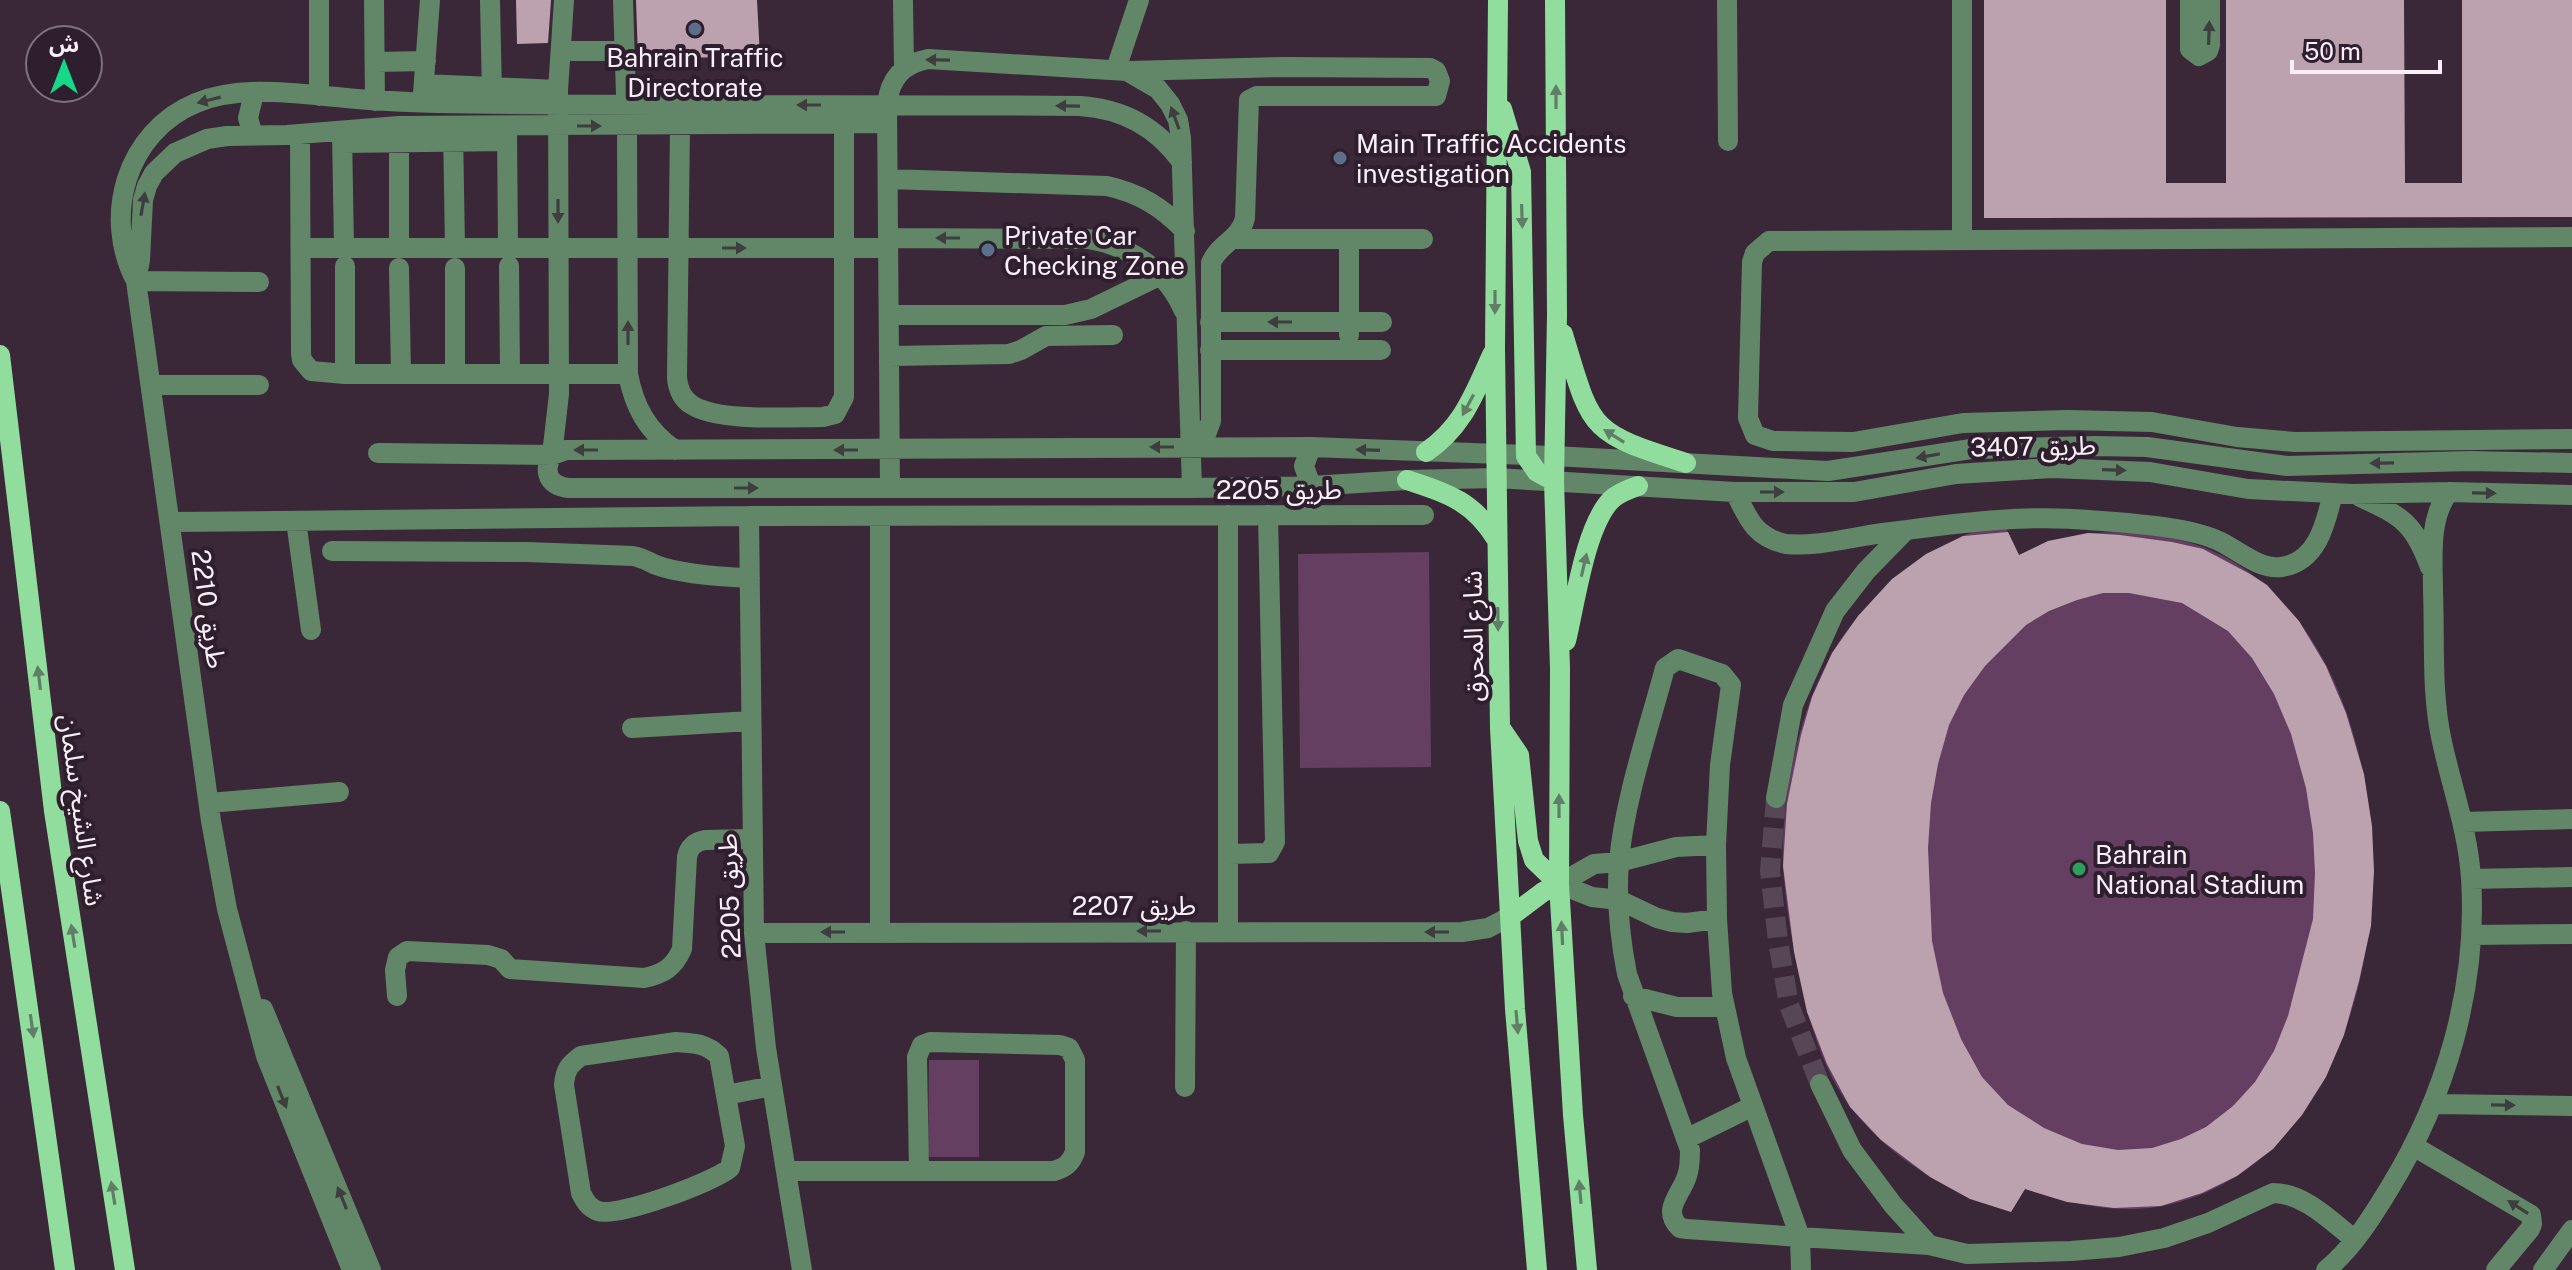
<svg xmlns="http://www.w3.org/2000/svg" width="2572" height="1270" font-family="'Public Sans','Noto Sans Arabic',sans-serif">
  <rect width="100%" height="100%" fill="#3a2838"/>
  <path fill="#643f61" d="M2004 524 2019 555C2066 532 2108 528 2160 536 2438 576 2447 1150 2162 1206 2116 1215 2068 1203 2025 1189L2011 1212C1949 1192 1893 1161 1852 1109 1821 1070 1808 1016 1798 969 1791 936 1785 900 1783 867 1780 790 1805 675 1858 617 1872 601 1894 589 1910 576 1927 564 1945 545 1963 536 1975 530 1991 528 2004 524Z
    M1429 552 1431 767 1300 768 1298 554Z
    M929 1060H979V1157H928Z"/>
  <path fill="#bca1af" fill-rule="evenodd" d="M516 0H551L548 43 517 44Z
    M636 0H757L760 57 638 58Z
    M1984 0H2166V183H2226V0H2404L2405 183H2462V0H2572V217L1984 218Z
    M2008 532 2019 555 2048 541 2088 533 2120 535 2172 542 2203 549 2250 574 2267 585 2299 621 2326 666 2346 713 2364 774 2372 826 2374 871 2371 926 2359 981 2344 1035 2326 1077 2302 1115 2273 1149 2237 1176 2202 1193 2161 1206 2114 1208 2067 1202 2025 1189 2011 1212 1970 1199 1930 1177 1881 1140 1850 1107 1827 1064 1807 1012 1794 952 1783 866 1787 804 1801 735 1812 697 1832 653 1858 616 1892 579 1926 554 1963 536ZM2103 593H2129L2182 603 2228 631 2252 658 2274 694 2291 734 2306 788 2313 833 2315 873 2313 919 2288 1016 2274 1051 2255 1082 2233 1106 2206 1127 2181 1139 2152 1148 2118 1150 2082 1144 2044 1128 2008 1105 1982 1077 1961 1039 1943 993 1932 941 1928 848 1931 803 1938 764 1949 725 1964 695 1985 666 2026 625 2049 611 2077 600Z"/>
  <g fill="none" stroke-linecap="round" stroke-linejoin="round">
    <path stroke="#574655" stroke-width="20" stroke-dasharray="20 10" stroke-linecap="butt" d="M1776 798 1770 871 1778 941 1789 1005 1820 1084"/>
    <path stroke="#628668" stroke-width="20" d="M319 0V96
      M374 0 375 101
      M490 0 492 96
      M623 0 627 126 628 374C634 406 647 431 675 450
      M903 0 904 68
      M1727 0 1728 141
      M2190 0V49L2199 56 2208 51 2210 45V0
      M561 51H625
      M375 62 426 61
      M1116 69 1139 0
      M1129 71 1284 67 1430 68 1436 71 1440 81 1436 96H1257L1249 100 1245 218C1240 240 1219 243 1211 263V421L1205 437 1192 447
      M424 84 558 90
      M423 94 430 0
      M680 125 677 378C678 389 682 399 692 405 718 422 790 417 823 417L835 414 844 397V123
      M453 128 455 248
      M507 128 508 248
      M399 130V248
      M342 132 344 248
      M300 134 301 353 302 360 311 371 345 374H628
      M253 135 248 118 254 93
      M342 143 507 141
      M888 179 1107 186C1139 193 1162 207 1185 231
      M2572 237 1769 241 1755 253 1752 262 1748 418 1755 435 1773 441 1853 442 1963 423 2068 420 2152 422 2237 437 2295 442 2572 439
      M888 238 1088 239C1131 246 1166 270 1184 311
      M1235 239H1423
      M1349 239V335
      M1962 239V0
      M301 248H888
      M509 266 510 374
      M399 268 401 374
      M455 268V374
      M136 281 140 260 143 200 147 186 154 173 175 153 207 139 227 136 287 135 399 126 887 123
      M136 281 259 282
      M889 315H1065L1091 309 1161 275
      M1210 322H1382
      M1210 350H1381
      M889 356 1009 354 1021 350 1046 336 1113 335
      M345 374V266
      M152 385H259
      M1311 447 1304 466 1311 486
      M378 453 552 455 559 394 558 90 564 0
      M2572 463 2470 461 2287 466 2147 447 2095 446 1971 449 1828 471 1554 456 1311 447 566 450 552 455C543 472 548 485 568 488H1192L1311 486 1407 480 1496 478 1735 492H1854L1956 474 2052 468 2150 472 2248 489 2352 494 2449 492 2572 495
      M890 488 887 104C890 79 902 64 928 59L1127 71 1158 89 1170 104 1178 120 1181 138 1192 488
      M1735 492C1748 518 1754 537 1786 544 1817 547 1852 537 1883 533 1951 524 2020 514 2089 520 2126 523 2188 526 2221 542 2239 551 2260 570 2281 567 2318 562 2326 522 2333 493
      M2360 497C2402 516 2414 523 2430 567
      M1228 515V931
      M749 516 754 933 766 1048 802 1270
      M880 516V932
      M296 521 311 630
      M172 522 749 516 1424 515
      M332 551 527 552 633 556C643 558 647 561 656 565 680 574 724 577 750 578
      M1678 659 1722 674 1731 685 1720 765 1716 845 1717 919 1722 993 1736 1058 1800 1237 1687 1229 1680 1228C1661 1210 1681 1195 1687 1176 1690 1168 1690 1159 1690 1150L1627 974C1620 938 1616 899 1619 862 1624 801 1649 728 1665 668Z
      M632 728 751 721
      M1776 798 1793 705 1835 611 1866 571 1906 530
      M209 803 339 792
      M2463 822 2572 819
      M1228 854 1269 853 1275 842 1268 515
      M2471 879 2572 877
      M1559 884 1592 897 1619 900 1657 918 1672 922 1687 923 1717 919
      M1559 884 1594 864 1619 862 1676 847 1716 845
      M754 933 1462 932 1488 928 1511 916
      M2471 935 2572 934
      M397 996 395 970 398 957 407 951 488 955 501 959 510 969 644 978C664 974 674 967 682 949L687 857C689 847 694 842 705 840L752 839
      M1633 996 1677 1007H1725
      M263 1009 371 1270
      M676 1042C693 1043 706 1043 719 1056L735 1146 730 1168C714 1182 617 1218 598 1211 589 1208 585 1201 581 1193L564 1085C565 1070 569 1065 581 1056Z
      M1820 1084 1852 1150 1893 1205 1929 1245
      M1185 1087 1186 931
      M726 1095 772 1086
      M2434 1104 2572 1106
      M1688 1138 1753 1106
      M2415 1147 2531 1215 2532 1224 2530 1229 2496 1270
      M786 1171H1054C1065 1168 1071 1163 1075 1152V1060L1069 1048 1060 1045 930 1042 922 1045 917 1057 919 1171
      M352 1270 266 1056 227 909 211 821 136 281C102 217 126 132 196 103 242 84 298 94 346 98 376 101 406 102 437 103 651 107 865 104 1080 106 1124 109 1156 127 1182 162
      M1801 1270 1800 1237 1929 1245 1967 1254 2071 1251 2119 1247 2164 1238 2208 1223 2273 1193C2304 1193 2331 1221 2354 1239
      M2326 1270C2352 1249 2372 1217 2389 1189 2446 1096 2478 988 2471 878 2468 831 2452 788 2442 742 2431 693 2435 641 2433 591 2433 560 2428 518 2449 492
      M2543 1270 2572 1230"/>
    <path stroke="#91dd9e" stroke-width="20" d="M1498 0 1495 348 1500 728 1515 1009 1537 1270
      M1555 0 1557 315 1554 481 1560 668 1559 884 1573 1115 1587 1270
      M1502 109 1521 172 1526 456 1537 472 1554 481
      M1563 334C1592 431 1588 432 1686 463
      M0 355 54 811 125 1270
      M1426 452C1463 427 1474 394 1492 355
      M1407 480C1449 494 1473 501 1497 540
      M1566 641C1575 604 1585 527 1611 500 1618 493 1629 489 1638 486
      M1502 730 1519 755 1528 841 1534 860 1559 884
      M0 811 65 1270
      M1511 916 1543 892 1559 884"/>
  </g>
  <defs><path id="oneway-solid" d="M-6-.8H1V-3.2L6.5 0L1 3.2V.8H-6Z" transform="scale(2)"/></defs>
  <g fill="#3e3e3f">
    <use href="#oneway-solid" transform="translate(2209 33) rotate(-88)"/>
    <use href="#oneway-solid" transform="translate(938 60) rotate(-179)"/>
    <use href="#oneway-solid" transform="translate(209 100) rotate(166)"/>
    <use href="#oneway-solid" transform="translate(809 105) rotate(180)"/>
    <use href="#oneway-solid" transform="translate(1068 106) rotate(-179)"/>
    <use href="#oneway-solid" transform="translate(1175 118) rotate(-110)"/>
    <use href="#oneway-solid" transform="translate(589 126)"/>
    <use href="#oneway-solid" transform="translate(143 204) rotate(-80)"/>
    <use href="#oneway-solid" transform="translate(558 211) rotate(90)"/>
    <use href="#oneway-solid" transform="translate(948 238) rotate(-180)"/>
    <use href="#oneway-solid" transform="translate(734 248)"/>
    <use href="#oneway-solid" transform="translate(1280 322) rotate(180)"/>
    <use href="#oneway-solid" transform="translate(628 333) rotate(-90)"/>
    <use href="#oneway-solid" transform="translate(1162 447) rotate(180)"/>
    <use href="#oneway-solid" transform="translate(586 450) rotate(180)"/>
    <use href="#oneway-solid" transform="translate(846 450) rotate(180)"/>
    <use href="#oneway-solid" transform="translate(1368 450) rotate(-178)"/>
    <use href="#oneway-solid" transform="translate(1928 456) rotate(170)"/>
    <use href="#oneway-solid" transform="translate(2382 463) rotate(179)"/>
    <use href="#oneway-solid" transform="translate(2114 470) rotate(2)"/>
    <use href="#oneway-solid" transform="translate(746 488)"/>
    <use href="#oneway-solid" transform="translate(1772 492)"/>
    <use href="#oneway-solid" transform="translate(2484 493) rotate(1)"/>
    <use href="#oneway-solid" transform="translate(1149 931) rotate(180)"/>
    <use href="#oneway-solid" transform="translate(833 932) rotate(180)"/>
    <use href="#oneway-solid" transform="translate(1437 932) rotate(-180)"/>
    <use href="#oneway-solid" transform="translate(282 1097) rotate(68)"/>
    <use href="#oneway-solid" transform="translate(2503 1105) rotate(1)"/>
    <use href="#oneway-solid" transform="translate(342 1198) rotate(-112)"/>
    <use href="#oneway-solid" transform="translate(2518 1207) rotate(-147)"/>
  </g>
  <g fill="#607e66">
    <use href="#oneway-solid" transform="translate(1556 97) rotate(-90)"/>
    <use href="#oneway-solid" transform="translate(1522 216) rotate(88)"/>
    <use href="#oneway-solid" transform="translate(1495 302) rotate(90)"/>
    <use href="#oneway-solid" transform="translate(1468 405) rotate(118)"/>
    <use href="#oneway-solid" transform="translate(1614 436) rotate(-148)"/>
    <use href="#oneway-solid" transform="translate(1584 565) rotate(-77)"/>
    <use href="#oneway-solid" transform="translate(1498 619) rotate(89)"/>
    <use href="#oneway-solid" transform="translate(39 678) rotate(-97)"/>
    <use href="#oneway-solid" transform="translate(1559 806) rotate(-90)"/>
    <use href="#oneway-solid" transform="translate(1562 933) rotate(-93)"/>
    <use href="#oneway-solid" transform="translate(73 936) rotate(-99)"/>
    <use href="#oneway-solid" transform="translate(1517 1022) rotate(85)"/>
    <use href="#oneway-solid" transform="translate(32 1026) rotate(82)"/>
    <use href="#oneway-solid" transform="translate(1580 1192) rotate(-95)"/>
    <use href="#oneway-solid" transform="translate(113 1193) rotate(-99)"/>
  </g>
  <g fill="#5c6f8a" stroke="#2f1f2e" stroke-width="3">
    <circle cx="695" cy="29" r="8"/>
    <circle cx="1340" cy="158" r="8"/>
    <circle cx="988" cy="250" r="8"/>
  </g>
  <circle fill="#2e9e5b" stroke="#2f1f2e" stroke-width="3" cx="2079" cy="869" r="8"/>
  <g text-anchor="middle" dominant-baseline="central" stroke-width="8" stroke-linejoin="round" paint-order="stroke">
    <g font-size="26" fill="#faeff9" stroke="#2f1f2e" text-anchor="start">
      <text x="695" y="57" text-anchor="middle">Bahrain Traffic<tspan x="695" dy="30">Directorate</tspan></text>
      <text x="1356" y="143">Main Traffic Accidents<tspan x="1356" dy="30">investigation</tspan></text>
      <text x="1004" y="235">Private Car<tspan x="1004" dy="30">Checking Zone</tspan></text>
      <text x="2095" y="854">Bahrain<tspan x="2095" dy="30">National Stadium</tspan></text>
    </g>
    <g font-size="26" fill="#faeff9" stroke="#2f1f2e">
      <text transform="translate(2033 446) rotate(-1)">طريق 3407</text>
      <text x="1279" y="489">طريق 2205</text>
      <text transform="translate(209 609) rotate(82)">طريق 2210</text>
      <text transform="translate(1473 636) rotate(-91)">شارع المحرق</text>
      <text transform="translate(82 810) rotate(82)">شارع الشيخ سلمان</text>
      <text transform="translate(729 896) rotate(-92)">طريق 2205</text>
      <text x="1134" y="905">طريق 2207</text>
    </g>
  </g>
  <g transform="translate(64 64)"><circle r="38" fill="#2f1f2e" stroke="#80727f" stroke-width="2"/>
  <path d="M0-6L14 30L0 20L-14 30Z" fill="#15d989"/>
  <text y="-12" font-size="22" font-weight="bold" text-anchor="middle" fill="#faeff9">ش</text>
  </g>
  <path d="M2292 60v12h148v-12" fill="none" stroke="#faeff9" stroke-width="4"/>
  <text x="2304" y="60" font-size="24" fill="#faeff9" stroke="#2f1f2e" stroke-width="6" paint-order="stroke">50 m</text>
</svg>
